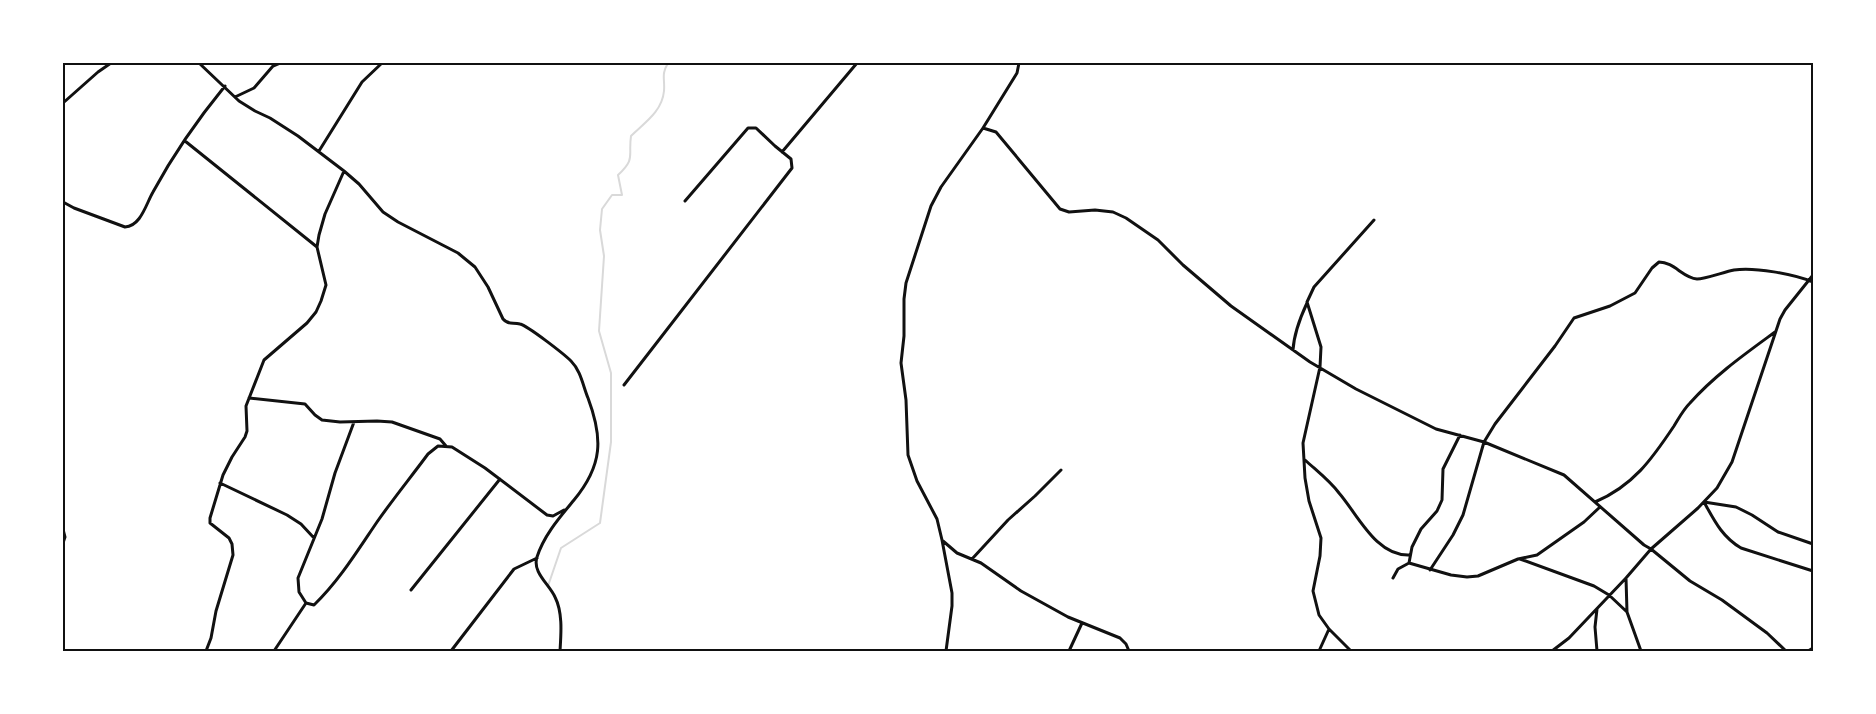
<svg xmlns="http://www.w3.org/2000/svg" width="1876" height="714" font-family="'IBM Plex Serif',serif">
  <rect width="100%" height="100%" fill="#fff"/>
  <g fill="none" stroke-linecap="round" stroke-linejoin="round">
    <path stroke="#d9d9d9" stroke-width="2" d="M548 586 561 548 600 523 611 442V373L599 331 604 256 600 230 602 209 612 195H622L618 175C636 158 628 157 631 136 644 123 662 112 664 91 665 78 661 75 668 63"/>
    <path stroke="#111" stroke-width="3" d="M199 63 239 101 255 111 270 118 298 136 344 171 359 184 383 212 398 222 458 253 475 267 488 287 503 319C508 325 513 322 520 324 528 326 564 354 571 361 581 371 583 386 588 398 603 438 603 465 574 500 560 517 544 535 537 557 532 572 549 584 555 597 563 613 561 634 560 651
      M235 97 254 88 273 66 280 63
      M63 103 98 72 111 63
      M983 128 996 132 1060 209 1069 212 1095 210 1113 212 1126 218 1158 240 1183 265 1231 306 1310 362 1356 389 1436 429 1484 442 1564 475 1644 545 1651 549 1690 581 1722 600 1767 633 1786 651
      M185 141 317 247
      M319 151 362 82 382 63
      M782 152 857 63
      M63 202 74 208 125 227C141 226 146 204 153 192 173 155 198 119 225 86
      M1293 350C1294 333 1300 318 1307 303
      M624 385 792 168 791 159 775 146 756 128H748L685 201
      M249 398 305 404 315 415 322 420 340 422 377 421 392 422 440 439 446 446
      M1305 460C1317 471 1330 481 1339 493 1358 515 1376 556 1409 555
      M220 483 287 515 301 524 314 538
      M1595 502C1633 486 1652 459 1674 426 1679 418 1683 410 1690 403 1715 375 1745 354 1775 332
      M1704 502C1714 520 1722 537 1741 548L1813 571
      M1704 502 1736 507 1752 515 1778 532 1813 544
      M63 529 65 537 63 543
      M943 541 957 553 981 563 1021 591 1068 617 1120 638 1126 644 1129 651
      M972 559 1008 520 1035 496 1061 470
      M1520 559 1594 586 1609 595 1627 612
      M1409 563 1412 547 1421 529 1437 511 1442 500 1443 469 1460 435
      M1430 570 1453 535 1463 515 1484 442 1495 424 1555 346 1574 318 1610 306 1635 293 1652 268 1659 262C1674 262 1683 278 1697 279 1705 279 1724 272 1734 270 1755 267 1793 274 1813 282
      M1393 578 1398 569 1409 563 1451 575 1467 577 1478 576 1518 559 1537 555 1584 522 1600 507
      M1626 578 1627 612 1641 651
      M411 590 500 479
      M306 603 299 592 298 578 322 519 335 473 354 422
      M1597 609 1595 627 1597 651
      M206 651 211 638 216 611 233 555 232 544 229 538 210 523V518L223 475 232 457 245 437 247 431 246 406 264 360 307 323 316 312 321 301 326 285 317 247 319 235 325 214 344 171
      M274 651 306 603 314 605C339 581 358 550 377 522 393 499 411 477 428 454L438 446 452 447 485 468 547 515 553 516 564 510
      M451 651 514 569 537 558
      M946 651 952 606V593L942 540 937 519 917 481 908 455 906 400 901 363 904 336V299L906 283 931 206 941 187 983 128 1017 73 1019 63
      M1069 651 1082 623
      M1319 651 1329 629
      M1351 651 1329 629 1319 615 1313 591 1320 556 1321 538 1309 501 1305 478 1303 443 1320 367 1321 347 1307 302 1314 287 1374 220
      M1552 651 1569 638 1626 578 1651 549 1698 508 1717 488 1732 462 1780 319 1785 310 1813 275
      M1808 651 1813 648"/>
  </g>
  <rect width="1876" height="714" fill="none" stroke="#ffffff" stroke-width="129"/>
  <rect x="64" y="64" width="1748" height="586" fill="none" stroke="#111" stroke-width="2"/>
</svg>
